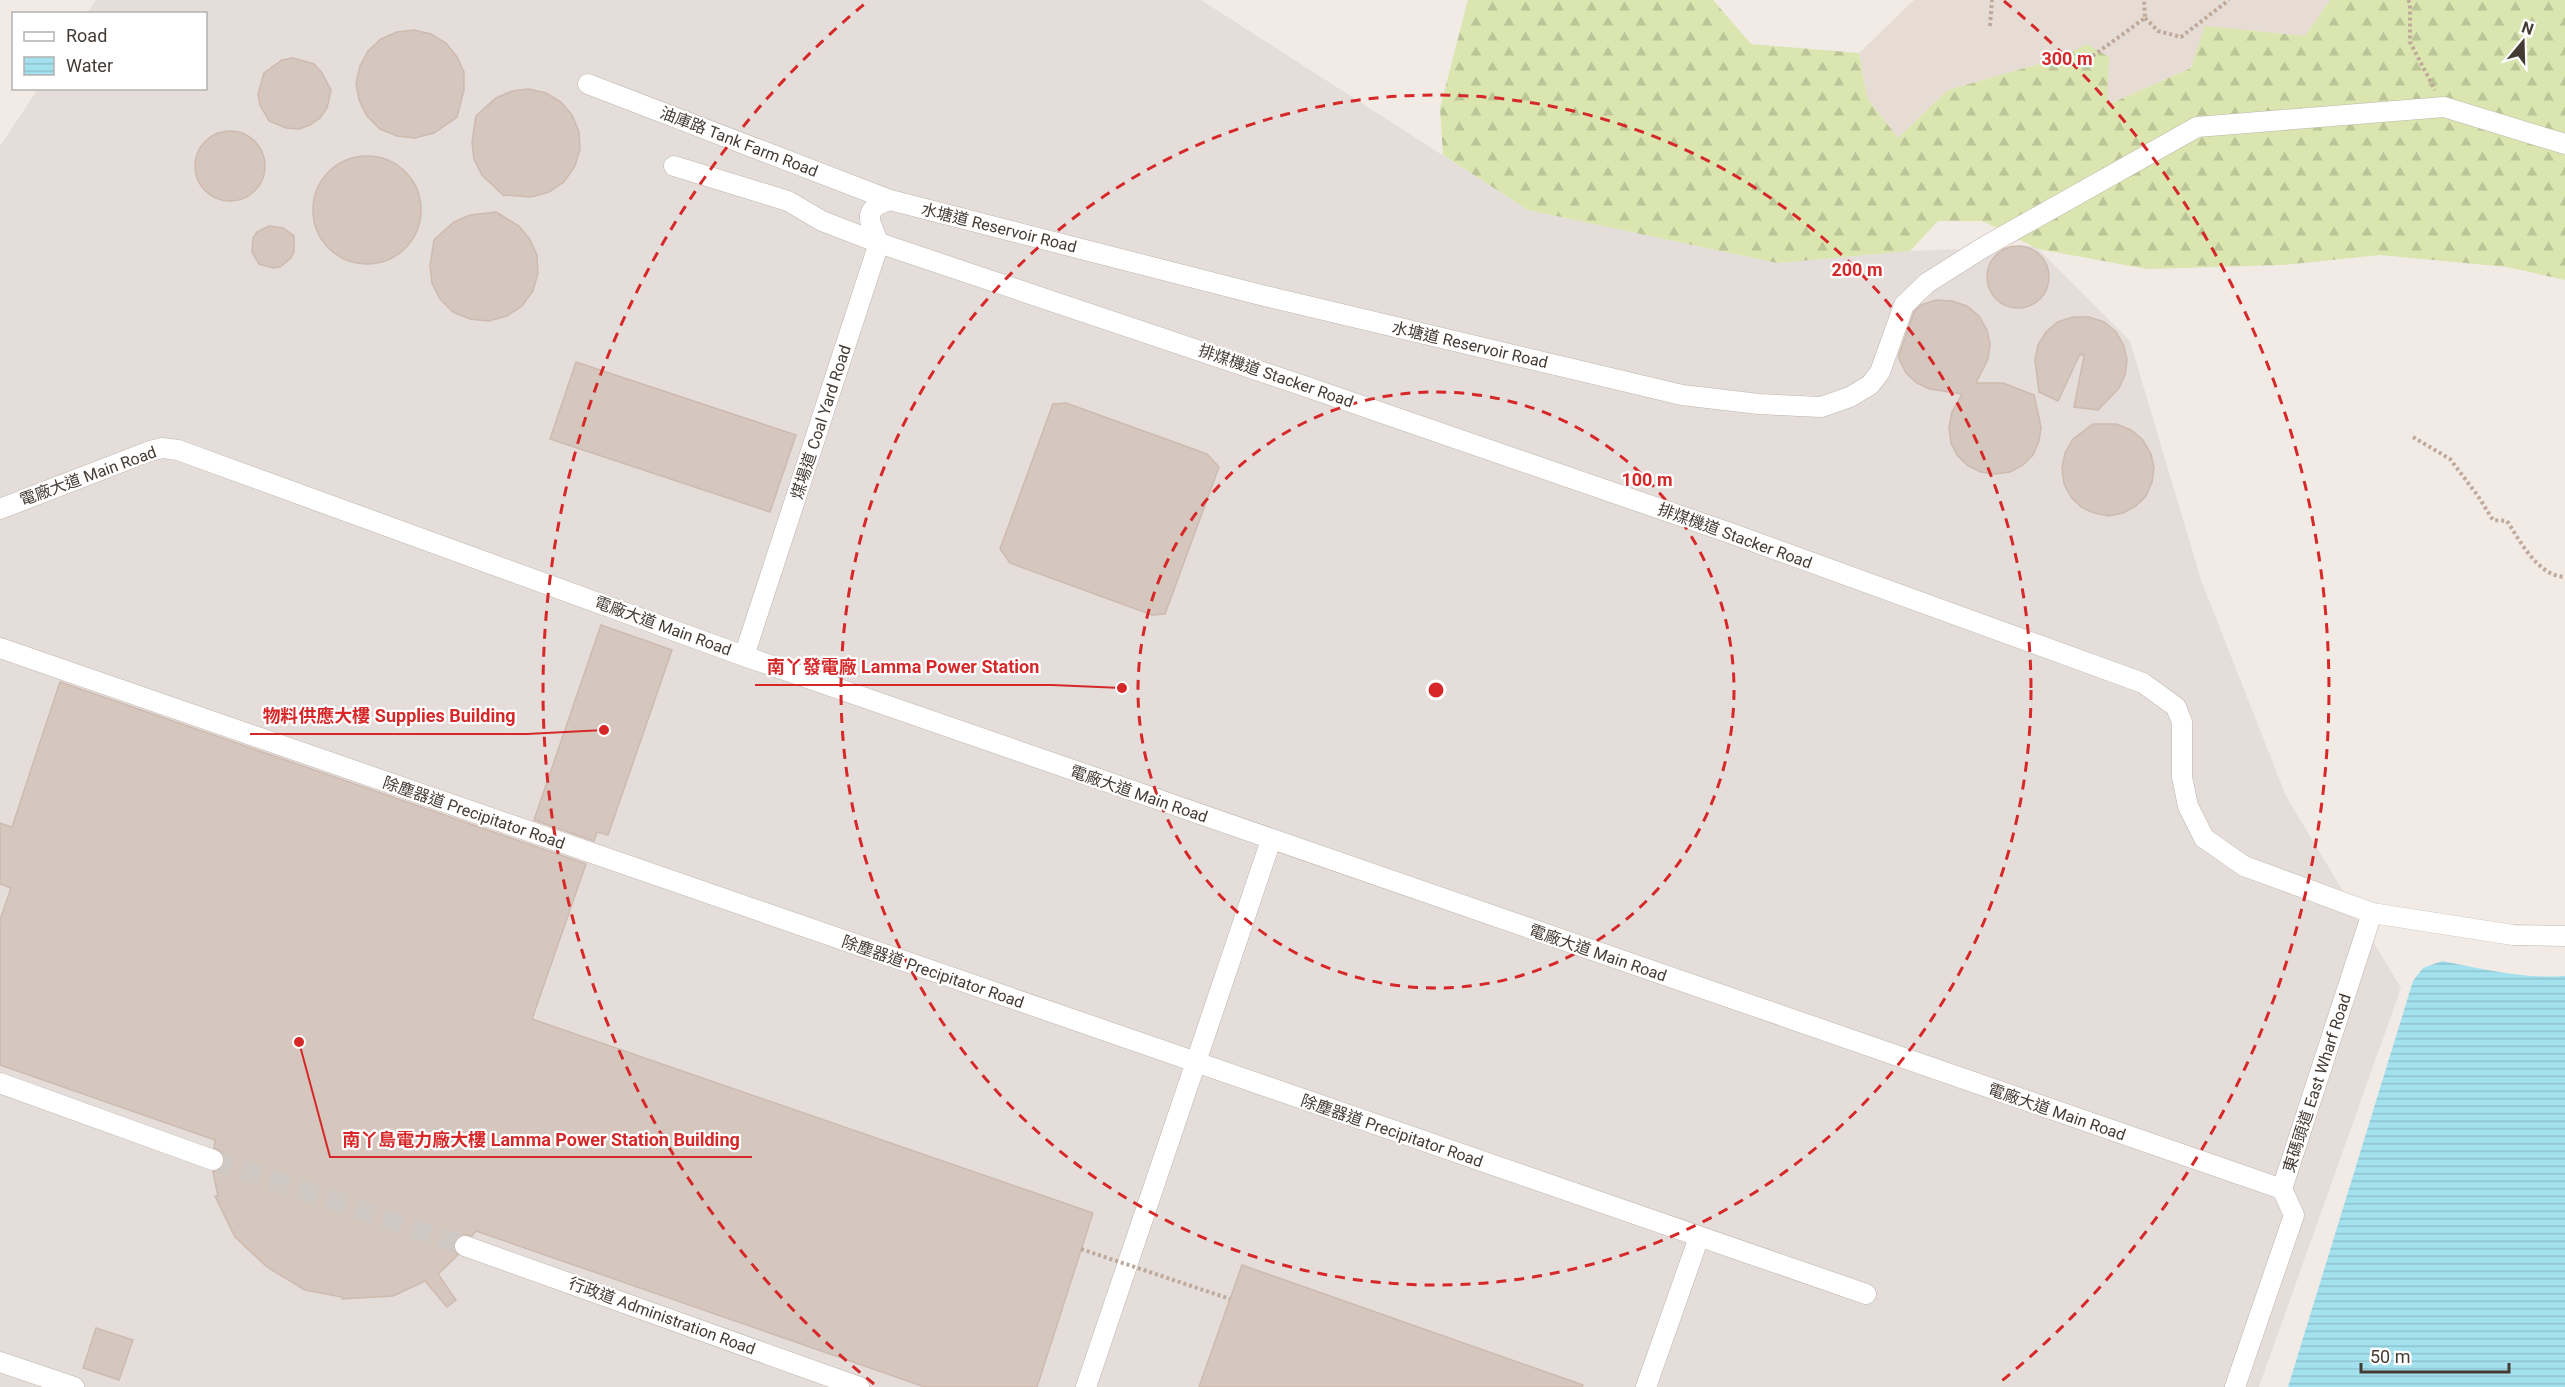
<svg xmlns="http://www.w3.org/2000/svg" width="2565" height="1387" font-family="Roboto,'Noto Sans TC',sans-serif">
  <defs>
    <pattern id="forest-firs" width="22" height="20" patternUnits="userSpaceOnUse" patternTransform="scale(1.5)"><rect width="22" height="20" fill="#dae5af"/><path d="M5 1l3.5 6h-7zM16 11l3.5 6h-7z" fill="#bcc597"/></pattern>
    <pattern id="water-rules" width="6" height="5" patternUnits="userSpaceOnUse" patternTransform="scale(1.5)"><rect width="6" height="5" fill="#a3e1ee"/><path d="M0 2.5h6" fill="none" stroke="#8ec2cd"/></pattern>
  </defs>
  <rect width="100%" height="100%" fill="#f2ebe5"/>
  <path fill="#e6dcd4" d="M1914 0H2330L2305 36 2206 26 2191 68 2106 105 2087 44 2063 57 1948 90 1898 138 1867 98 1859 53Z"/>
  <path fill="#e4ddda" d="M96 0H1201L1528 210 1777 263 1910 251 2035 246 2130 341 2201 580 2286 796 2401 988 2259 1387H0V146L38 89 206 88V14L87 13Z"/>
  <path fill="url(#forest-firs)" d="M1468 0H1713L1751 44 1859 53 1867 98 1898 138 1948 90 2063 57 2087 44 2109 57 2107 105 2191 68 2205 26 2305 36 2330 0H2565V280L2507 267 2380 255 2283 265 2147 269 2038 249 1983 221H1938L1910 251 1777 263 1528 210 1443 155 1440 108Z"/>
  <path fill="url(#water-rules)" d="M2442 961C2483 969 2523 979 2565 976V1387H2288L2413 981 2423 968Z"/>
  <path fill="#d6c7be" stroke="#cebaaf" stroke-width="1.5" d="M414 30 431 34 446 43 457 57 464 72V90L457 117 434 133 415 138 397 136 380 129 367 116 359 100 356 83 360 66 368 51 381 39 397 32Z
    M293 58 314 64 322 73 331 90 327 108 320 118 310 125 299 129 286 128 269 121 260 105 258 94 264 73 282 60Z
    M529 89 546 93 561 102 572 115 579 132 580 149 575 166 564 182 549 192 531 197 503 195 482 175 474 159 472 142 476 116 496 98 512 91Z
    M195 166a35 35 0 1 1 70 0a35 35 0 1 1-70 0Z
    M313 210a54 54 0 1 1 108 0a54 54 0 1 1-108 0Z
    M496 212 519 226 530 240 537 255 538 273 533 291 522 306 507 316 489 321 470 319 453 312 440 299 432 283 430 266 434 240 454 222 470 215Z
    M269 226 283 228 294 236V252L291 258 280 267 273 268 259 264 252 252 253 238 257 232Z
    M1987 277a31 31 0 1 1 62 0a31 31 0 1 1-62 0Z
    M1936 300 1952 301 1967 306 1979 316 1987 330 1990 344 1988 359 1976 383H2003L2034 395 2041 427 2039 441 2033 455 2023 465 2010 472 1995 474 1981 472 1968 466 1957 455 1951 443 1949 427 1952 412 1962 394 1930 389 1917 383 1906 373 1899 359V355L1914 312 1921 305Z
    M2073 317H2089L2104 322 2116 332 2124 346 2127 360 2125 375 2119 388 2098 410 2074 407 2084 356 2080 354 2058 401 2039 392 2035 360 2038 345 2046 332 2058 322Z
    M576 362 796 435 770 512 550 439Z
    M1066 403 1207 454 1219 467 1165 614 1152 615 1010 563 1000 549 1053 404Z
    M2093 424H2116L2131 430 2143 440 2151 454 2154 468 2152 482 2146 496 2136 506 2123 513 2109 516 2094 513 2081 507 2071 497 2064 484 2062 468 2065 453 2073 439Z
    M601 625 672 650 608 835 597 832 594 841 534 820Z
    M60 682 586 864 532 1019 1093 1213 1037 1387H925L476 1231 472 1236 463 1234 457 1237 453 1248 458 1255 438 1274 456 1300 447 1307 425 1281 393 1296 342 1299V1297L305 1290 267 1267 235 1237 215 1196H218L213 1172 221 1169 225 1158 222 1152 214 1148 215 1140 0 1065V920L11 888 0 884V823L12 827Z
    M1242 1265 1583 1385 1582 1387H1199Z
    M96 1328 133 1340 119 1380 83 1368Z"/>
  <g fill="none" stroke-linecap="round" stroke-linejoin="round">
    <path stroke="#cfc8c2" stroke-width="20" stroke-dasharray="20 10" stroke-linecap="butt" d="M213 1160 465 1246"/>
    <g stroke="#c0b4ab" stroke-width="21">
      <path id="minor" d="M588 84 890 200 1261 295 1682 395 1759 404 1821 407 1850 397 1870 385 1880 372 1904 305 1927 283 1984 247 2197 127 2444 107 2565 144
        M674 166 788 201 822 221 879 243 1310 388 1730 533 2143 683 2176 707 2182 722V777L2188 806 2204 838 2244 866 2372 913 2513 935 2565 936
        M0 509 150 451 162 448 178 450 744 656 2282 1189
        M0 648 1866 1294
        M744 656 879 243C869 221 861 209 890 200
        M0 1083 213 1160
        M465 1246 859 1387
        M0 1362 74 1387
        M1086 1387 1271 840
        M1646 1387 1699 1237
        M2235 1387 2294 1215 2282 1189 2372 913"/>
    </g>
    <path stroke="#bea99a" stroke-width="4" stroke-dasharray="3 3" stroke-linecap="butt" d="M2408 0 2410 3V42L2435 90
      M2145 18 2158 31 2181 37 2229 0
      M1990 26 1992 0
      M2083 63 2145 18 2144 0
      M2413 437 2450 459 2478 496 2493 520 2507 521C2520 541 2538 576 2565 577"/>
    <use href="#minor" stroke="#fff" stroke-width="20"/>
    <path stroke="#bea99a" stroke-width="4" stroke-dasharray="3 3" stroke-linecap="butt" d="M1081 1249 1230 1299"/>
  </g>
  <g fill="none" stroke="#d62828" stroke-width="3" stroke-dasharray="10 8">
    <circle cx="1436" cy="690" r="298"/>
    <circle cx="1436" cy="690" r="595"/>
    <path d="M874 1384A893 893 0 0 1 868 1M2004 1A893 893 0 0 1 1998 1384"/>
  </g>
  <g text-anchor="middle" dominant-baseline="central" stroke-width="4.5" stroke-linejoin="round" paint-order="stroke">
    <g font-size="16" fill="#443b35" stroke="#fff">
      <text transform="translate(739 142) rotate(21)">油庫路 Tank Farm Road</text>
      <text transform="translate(999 228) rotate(14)">水塘道 Reservoir Road</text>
      <text transform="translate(1470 345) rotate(13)">水塘道 Reservoir Road</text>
      <text transform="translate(1276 376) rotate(19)">排煤機道 Stacker Road</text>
      <text transform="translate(821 422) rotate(-72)">煤場道 Coal Yard Road</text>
      <text transform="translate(88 476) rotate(-20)">電廠大道 Main Road</text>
      <text transform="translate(1735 536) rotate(20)">排煤機道 Stacker Road</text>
      <text transform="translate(663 626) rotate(20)">電廠大道 Main Road</text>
      <text transform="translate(1139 794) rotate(19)">電廠大道 Main Road</text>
      <text transform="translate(474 813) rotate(19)">除塵器道 Precipitator Road</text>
      <text transform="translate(1598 953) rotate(19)">電廠大道 Main Road</text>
      <text transform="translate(933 972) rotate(19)">除塵器道 Precipitator Road</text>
      <text transform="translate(2317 1083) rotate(-72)">東碼頭道 East Wharf Road</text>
      <text transform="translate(2057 1112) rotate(19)">電廠大道 Main Road</text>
      <text transform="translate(1392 1131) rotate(19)">除塵器道 Precipitator Road</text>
      <text transform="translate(662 1316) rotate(20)">行政道 Administration Road</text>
    </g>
  </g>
  <circle cx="1436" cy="690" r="9" fill="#d62828" stroke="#fff" stroke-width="3"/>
  <g font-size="18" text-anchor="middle" font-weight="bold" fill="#d62828" stroke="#fff" stroke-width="4.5" stroke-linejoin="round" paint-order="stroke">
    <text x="2067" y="65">300 m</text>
    <text x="1857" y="276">200 m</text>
    <text x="1647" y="486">100 m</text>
  </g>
  <path fill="none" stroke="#d62828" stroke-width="2" d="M1122 688L1052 685H755M604 730L527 734H250M299 1042L330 1157H752"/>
  <g fill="#d62828" stroke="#fff" stroke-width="2">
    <circle cx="1122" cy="688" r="6"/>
    <circle cx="604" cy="730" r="6"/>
    <circle cx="299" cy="1042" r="6"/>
  </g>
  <g font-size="18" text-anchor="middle" font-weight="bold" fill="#d62828" stroke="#fff" stroke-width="4.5" stroke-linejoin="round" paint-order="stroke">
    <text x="903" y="673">南丫發電廠 Lamma Power Station</text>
    <text x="389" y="722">物料供應大樓 Supplies Building</text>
    <text x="541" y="1146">南丫島電力廠大樓 Lamma Power Station Building</text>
  </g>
  <rect x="12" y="12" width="195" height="78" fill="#ffffff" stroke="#b4b1ae" stroke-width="1.5"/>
  <rect x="24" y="32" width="30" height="9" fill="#ffffff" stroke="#b4b1ae" stroke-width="1.5"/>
  <text x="66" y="42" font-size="18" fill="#443b35">Road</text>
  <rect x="24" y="57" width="30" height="18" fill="url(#water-rules)" stroke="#b4b1ae" stroke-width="1.5"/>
  <text x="66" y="72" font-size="18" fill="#443b35">Water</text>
  <g transform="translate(2523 42) rotate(19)" stroke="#ffffff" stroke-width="4.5" paint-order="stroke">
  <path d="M0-4.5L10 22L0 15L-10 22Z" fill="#443b35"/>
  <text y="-9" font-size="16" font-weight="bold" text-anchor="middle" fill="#443b35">N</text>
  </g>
  <path d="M2361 1363v9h148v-9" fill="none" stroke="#443b35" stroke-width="3"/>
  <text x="2370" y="1363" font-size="18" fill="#443b35" stroke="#ffffff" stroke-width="4.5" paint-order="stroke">50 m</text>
</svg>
